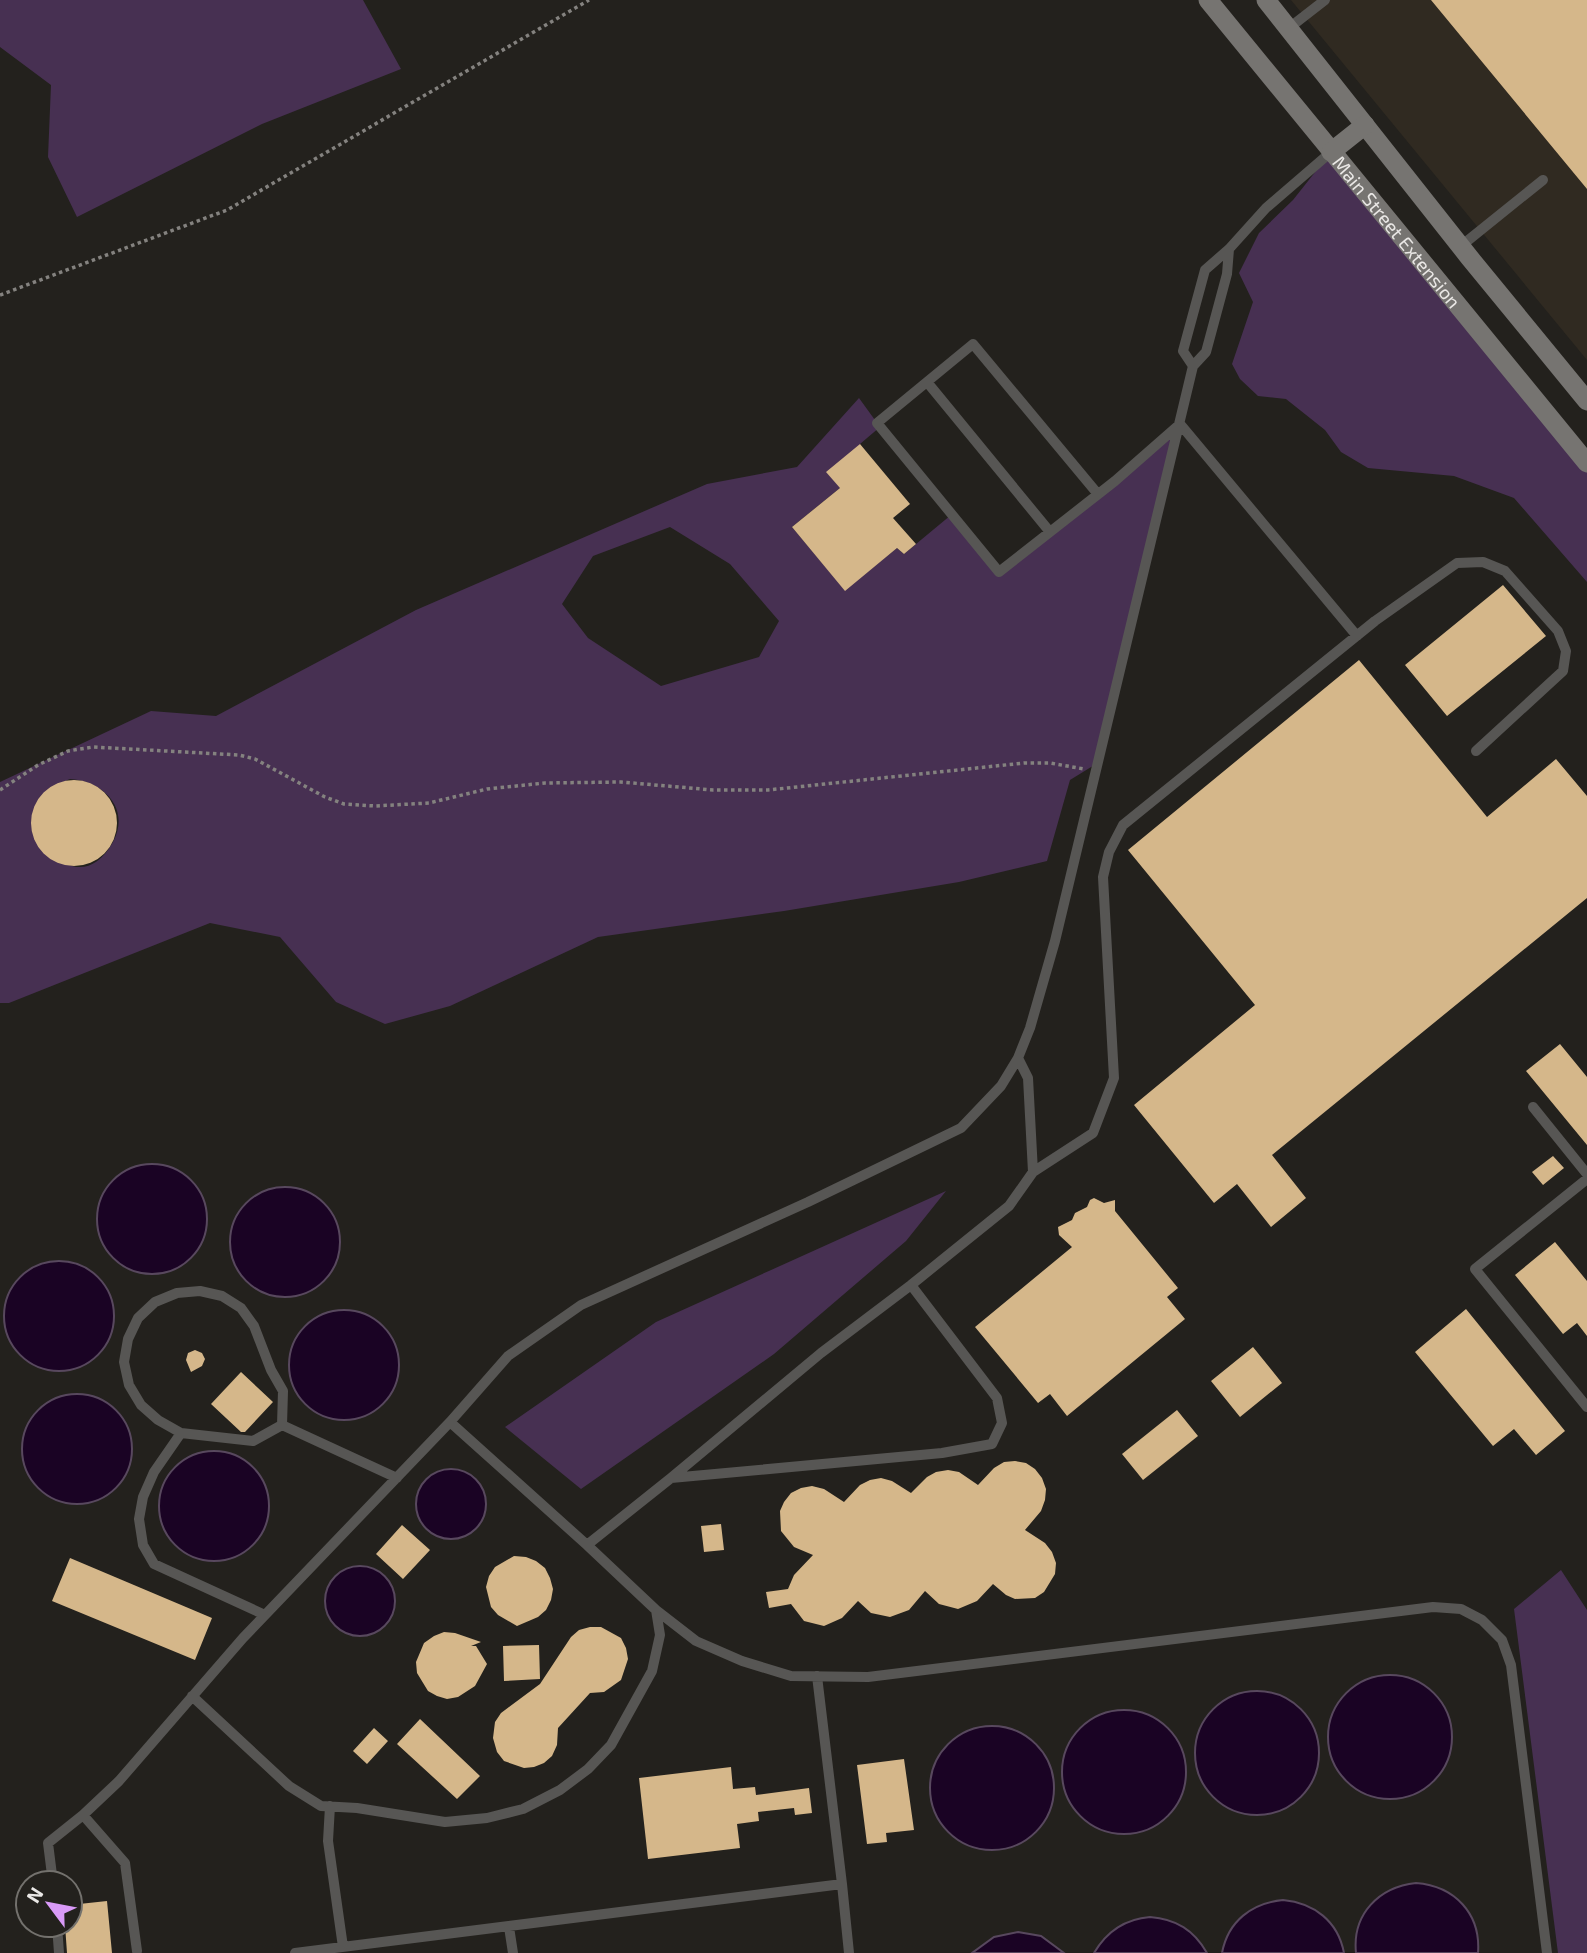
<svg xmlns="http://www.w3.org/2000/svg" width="1587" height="1953" font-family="'Exo 2',sans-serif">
  <rect width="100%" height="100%" fill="#23211d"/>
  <path fill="#302a21" d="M1291 0H1587V360Z"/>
  <path fill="#473052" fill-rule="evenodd" d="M0 0H363L401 69 262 124 77 217 48 157 51 85 0 47Z
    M1331 152 1587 463V582L1514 498 1454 476 1368 468 1341 452 1325 430 1286 399 1258 396 1240 379 1232 364 1253 302 1239 273 1259 233 1293 200Z
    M859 398 880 427 860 444 840 488 792 527 845 590 897 548 904 554 951 515 998 572 1180 424 1096 764 1070 780 1047 861 959 882 784 911 598 937 450 1006 385 1024 336 1002 280 937 210 923 9 1003H0V782L151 711 216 716 416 610 707 484 797 467ZM670 527 730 564 779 621 759 657 661 686 588 638 562 604 593 556ZM70 779C103 781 131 808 113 842 72 916 0 805 70 779Z
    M946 1191 906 1241 774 1354 581 1489 505 1427 656 1322Z
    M1561 1570 1587 1610V1953H1558L1514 1609Z"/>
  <path fill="#1a0324" stroke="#58485e" stroke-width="2" d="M97 1219a55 55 0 1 1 110 0a55 55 0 1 1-110 0Z
    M230 1242a55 55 0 1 1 110 0a55 55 0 1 1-110 0Z
    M4 1316a55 55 0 1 1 110 0a55 55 0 1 1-110 0Z
    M289 1365a55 55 0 1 1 110 0a55 55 0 1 1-110 0Z
    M22 1449a55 55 0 1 1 110 0a55 55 0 1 1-110 0Z
    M159 1506a55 55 0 1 1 110 0a55 55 0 1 1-110 0Z
    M416 1504a35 35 0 1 1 70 0a35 35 0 1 1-70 0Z
    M325 1601a35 35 0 1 1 70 0a35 35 0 1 1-70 0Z
    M1328 1737a62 62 0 1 1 124 0a62 62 0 1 1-124 0Z
    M1195 1753a62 62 0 1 1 124 0a62 62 0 1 1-124 0Z
    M1062 1772a62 62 0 1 1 124 0a62 62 0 1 1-124 0Z
    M930 1788a62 62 0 1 1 124 0a62 62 0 1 1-124 0Z
    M1416 1883C1455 1886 1481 1914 1478 1953H1356C1352 1914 1379 1887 1416 1883Z
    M1283 1900C1314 1903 1338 1921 1344 1953H1222C1228 1921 1252 1903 1283 1900Z
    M1150 1917C1176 1919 1194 1930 1207 1953H1094C1107 1931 1125 1919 1150 1917Z
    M1018 1932 1041 1936 1064 1953H972L994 1937Z"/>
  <path fill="#d5b78a" d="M1431 0H1587V189Z
    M860 444 910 504 893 518 916 544 904 554 897 548 845 591 792 527 840 488 826 472Z
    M1503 585 1546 636 1447 716 1405 665Z
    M1359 660 1487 817 1556 759 1587 796V898L1272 1155 1306 1198 1271 1227 1237 1184 1214 1203 1134 1105 1255 1005 1128 850Z
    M31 823a43 43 0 1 1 86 0a43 43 0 1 1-86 0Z
    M1560 1044 1587 1077V1145L1526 1071Z
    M1553 1156 1564 1168 1543 1185 1532 1172Z
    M1094 1198 1104 1203 1115 1200V1211L1178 1288 1167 1297 1185 1319 1067 1416 1050 1394 1038 1403 975 1327 1072 1247 1059 1235 1058 1227 1072 1220 1075 1213 1087 1207 1090 1200Z
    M1555 1242 1587 1281V1336L1577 1323 1563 1334 1515 1275Z
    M1466 1309 1565 1431 1536 1455 1514 1429 1493 1446 1415 1352Z
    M1253 1347 1282 1383 1240 1417 1211 1381Z
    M195 1350 202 1353 205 1359 202 1366 191 1372 186 1360 188 1353Z
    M241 1372 273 1402 245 1432H241L211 1404Z
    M1177 1410 1198 1436 1143 1480 1122 1454Z
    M1015 1461 1026 1463 1035 1469 1042 1478 1046 1489 1045 1500 1041 1511 1025 1530 1045 1543 1052 1552 1056 1563 1055 1574 1044 1592 1035 1598 1015 1599 1006 1595 993 1584 977 1601 958 1609 939 1604 925 1591 909 1610 890 1617 871 1613 858 1601 842 1618 824 1626 804 1621 791 1604 769 1608 766 1592 788 1589 794 1575 813 1555 794 1547 781 1531 780 1511 784 1502 791 1493 801 1488 812 1486 824 1489 844 1502 860 1485 870 1480 881 1478 892 1481 911 1493 927 1477 936 1472 948 1470 959 1472 978 1485 994 1468 1004 1462Z
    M721 1524 724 1550 704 1552 701 1526Z
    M402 1525 430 1550 403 1579 376 1554Z
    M514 1556 526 1557 536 1561 545 1568 550 1578 553 1589 551 1600 546 1610 538 1617 517 1626 498 1615 491 1607 486 1587 489 1576 495 1567Z
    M70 1558 212 1618 195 1660 52 1601Z
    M590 1627H601L621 1638 626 1648 628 1659 621 1680 604 1692 590 1693 558 1728 557 1745 552 1756 544 1763 534 1767 524 1768 504 1761 497 1752 493 1738 495 1722 501 1713 540 1684 571 1637 579 1630Z
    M444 1632 455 1633 481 1642 471 1646H476L487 1664 475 1686 458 1697 447 1699 437 1696 428 1691 417 1673 416 1662 424 1643 434 1636Z
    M539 1645 540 1679 504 1681 503 1646Z
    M420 1719 480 1776 457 1799 397 1744Z
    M374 1728 388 1741 367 1764 353 1751Z
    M904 1759 914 1830 886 1833 887 1842 867 1844 857 1765Z
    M731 1767 733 1789 755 1787 756 1795 809 1788 812 1813 795 1815 794 1808 758 1812 759 1821 737 1824 740 1848 648 1859 639 1778Z
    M107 1901 112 1953H67L65 1925H70V1905Z"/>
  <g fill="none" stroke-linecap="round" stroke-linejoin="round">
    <path stroke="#84827f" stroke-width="3.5" stroke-dasharray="3.5 3.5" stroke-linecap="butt" d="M0 295 227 210 589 0
      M0 790 38 765 68 751 93 747 239 755 255 759 325 797 344 804 375 806 429 803 487 789 545 783 621 782 713 790H768L1024 763H1050L1084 769"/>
    <path stroke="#575654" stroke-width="10" d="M1289 28 1325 0
      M1461 246 1543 180
      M1229 249 1227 274 1206 352 1193 366 1183 351 1205 270 1229 249 1266 208 1331 152
      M927 382 1050 532
      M1097 493 973 344 877 423 999 572 1115 481 1180 424 1357 636
      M1533 1107 1587 1174
      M1033 1172 1093 1133 1114 1078 1103 877 1109 852 1123 825 1375 621 1457 563 1483 562 1505 571 1558 631 1566 651 1563 671 1476 751
      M1587 1179 1475 1269 1587 1407
      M200 1291 222 1296 241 1308 254 1326 271 1370 283 1391 282 1425 253 1441 181 1433 158 1420 141 1405 129 1385 124 1362 128 1339 138 1318 155 1302 177 1293Z
      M450 1422 587 1545 671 1478 821 1353 911 1285 1009 1206 1033 1172 1028 1078 1018 1058
      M282 1425 397 1478
      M181 1433 154 1472 143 1497 139 1519 143 1545 154 1564 265 1615
      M671 1478 942 1453 992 1444 1002 1423 997 1398 911 1285
      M656 1610 696 1641 742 1661 791 1676 868 1677 1433 1607 1461 1609 1482 1620 1502 1640 1511 1665 1547 1953
      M817 1676 842 1884
      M192 1696 289 1786 321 1806 357 1808 445 1822 487 1818 523 1809 560 1790 588 1769 611 1745 652 1671 660 1635 656 1610 587 1545
      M330 1806 328 1841 343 1947
      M83 1815 125 1863 137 1951
      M53 1883 48 1843 83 1815 119 1781 243 1638 450 1422 508 1356 581 1305 808 1202 961 1128 1001 1086 1018 1058 1030 1028 1055 941 1193 366
      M57 1925 59 1953
      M509 1927 513 1953
      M295 1953 842 1884 849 1953"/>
    <g stroke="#767471" stroke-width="19">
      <path id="s1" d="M1208 0 1587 463"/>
      <path d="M1266 0 1469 257 1587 401"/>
      <path d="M1331 152 1365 125"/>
    </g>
  </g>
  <g text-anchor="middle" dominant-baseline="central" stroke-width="7" stroke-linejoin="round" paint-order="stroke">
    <g font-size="19" fill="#eae8e6" stroke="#23211d">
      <text stroke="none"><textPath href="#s1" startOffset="299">Main Street Extension</textPath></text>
    </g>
  </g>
  <g transform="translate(49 1904) rotate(302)"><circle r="33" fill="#23211d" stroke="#73716d" stroke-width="2"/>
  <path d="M0-5L12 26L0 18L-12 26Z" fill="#d99af7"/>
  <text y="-10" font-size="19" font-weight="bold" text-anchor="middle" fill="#eae8e6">N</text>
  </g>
</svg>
